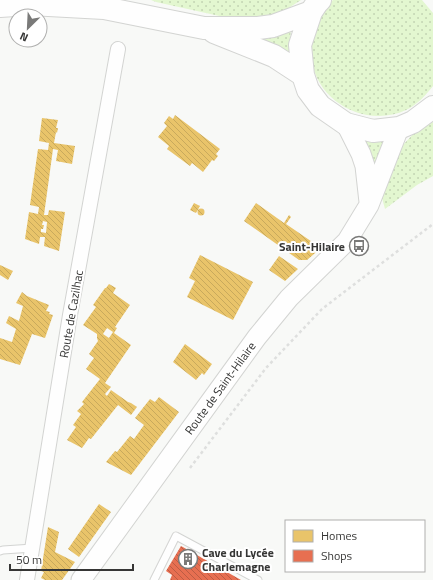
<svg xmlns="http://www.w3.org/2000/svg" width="433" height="580" font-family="'Titillium Web',sans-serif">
  <defs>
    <pattern id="grass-dots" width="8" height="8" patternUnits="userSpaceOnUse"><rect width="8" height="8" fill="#e3f7d0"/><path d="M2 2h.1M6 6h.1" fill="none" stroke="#c3d4b3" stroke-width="1.8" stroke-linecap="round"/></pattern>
    <pattern id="homes-back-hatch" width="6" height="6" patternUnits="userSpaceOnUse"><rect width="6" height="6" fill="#e9c46a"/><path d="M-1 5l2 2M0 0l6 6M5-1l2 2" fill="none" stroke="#c8a95c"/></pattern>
    <pattern id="shops-back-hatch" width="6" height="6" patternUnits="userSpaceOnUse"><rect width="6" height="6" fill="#e76f51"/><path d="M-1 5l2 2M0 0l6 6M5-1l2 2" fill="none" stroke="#bc5c44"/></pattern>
  </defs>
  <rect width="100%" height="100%" fill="#f8f9f7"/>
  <path fill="url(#grass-dots)" d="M151 0H301L281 13 259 20 233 19 156 2Z
    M333 0H422L433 13V86C425 96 417 105 406 110 367 128 318 103 312 61 309 44 311 31 320 17 324 11 327 5 333 0Z
    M291 28 289 55 252 37Z
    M433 122V176L417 185 385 209 382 198 392 163 402 146 415 132Z
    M367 140 379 142 384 141 375 179 365 142V141Z"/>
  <path fill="url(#homes-back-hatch)" fill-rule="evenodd" d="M175 115 220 149 216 154 218 156 214 161 212 160 203 172 192 163 190 166 167 149 169 146 158 137 167 126 164 123 169 116 173 119Z
    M42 118 58 120 56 128H58L57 133 56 132 54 143 75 146 72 164 56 161 58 150 53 149 44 215H48L49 210 65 212 59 251 44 246 45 237H40L39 244 25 239 29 212 38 214 39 207 30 205 38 149 48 150 49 143 39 141ZM43 221 47 222 46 233 41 232V229H43L44 225H42Z
    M194 203 200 206 196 213 190 210Z
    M256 203 284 223 289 215 291 217 286 224 321 248 307 260H299L244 221Z
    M197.5 212a3.5 3.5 0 1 1 7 0a3.5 3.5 0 1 1-7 0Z
    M200 255 253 282 233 320 187 297 195 281 189 278Z
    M279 256 298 269 285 281 269 270Z
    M0 265 13 271 8 280 0 275Z
    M109 284 116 288 113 293 130 305 115 327 117 328 114 333 131 345 105 383 111 387 105 394 107 396 111 390 128 402 131 403 137 407 131 415 118 405 91 439 89 438 82 448 67 440 76 427 73 425 81 414 77 411 84 404 82 402 100 379 86 369 94 358 89 354 98 341 97 338V334L83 325 96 307 93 305 105 288H106ZM107 328 113 332 109 338 103 334Z
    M22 292 27 296 49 305 46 311 50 312 49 314 53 315 45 338 32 334 20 365 0 359V338L12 342 16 329 6 323 9 316 19 321 23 306 16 303Z
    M185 344 212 364 204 375 202 373 196 380 173 362Z
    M159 397 179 412 131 475 106 462 115 451 117 452 130 436 134 439 144 425 135 418 150 399 155 402Z
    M99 504 111 512 79 557 68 549Z
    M48 527 59 532 55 552 75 562 62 580H45L41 578 44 572 41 571Z"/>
  <path fill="url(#shops-back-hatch)" d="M181 546 241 580H170L172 575 166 571Z"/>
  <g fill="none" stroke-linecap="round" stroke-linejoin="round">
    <g stroke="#d3d4d2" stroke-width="9">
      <path id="lane" d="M0 551 3 550 33 548
        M154 580 176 536 258 580"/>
    </g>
    <g stroke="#d3d4d2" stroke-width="16">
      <path id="street" d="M27 580 70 315 118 49"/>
    </g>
    <g stroke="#d3d4d2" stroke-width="21">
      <path id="secondary" d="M346 124 361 154 365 166 369 202
        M81 580 257 337 289 298 347 241 369 205 399 128"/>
    </g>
    <g stroke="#d3d4d2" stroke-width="24">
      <path id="primary" d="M320 0 317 3 311 12 300 45 303 75 308 90 320 106 346 124 373 131 399 128 413 122 433 107
        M0 6 30 4 104 8 204 28H258L273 26 311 12
        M214 32 274 56 303 75"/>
    </g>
    <path stroke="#dedfde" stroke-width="2.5" stroke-dasharray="3 3" stroke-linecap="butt" d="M190 468 266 368 322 309 433 224"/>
    <use href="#lane" stroke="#fefefe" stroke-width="7"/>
    <use href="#street" stroke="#fefefe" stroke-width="14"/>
    <use href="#secondary" stroke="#fefefe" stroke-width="19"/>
    <use href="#primary" stroke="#fefefe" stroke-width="22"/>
  </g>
  <defs>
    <g id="bus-ring" transform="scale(1)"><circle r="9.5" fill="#fff" stroke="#7a7a79" stroke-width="1.5"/><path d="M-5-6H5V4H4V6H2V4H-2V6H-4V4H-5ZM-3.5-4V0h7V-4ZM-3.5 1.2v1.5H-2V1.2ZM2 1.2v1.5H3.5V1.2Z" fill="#7a7a79"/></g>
    <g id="building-ring" transform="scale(1)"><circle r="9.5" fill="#fff" stroke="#7a7a79" stroke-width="1.5"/><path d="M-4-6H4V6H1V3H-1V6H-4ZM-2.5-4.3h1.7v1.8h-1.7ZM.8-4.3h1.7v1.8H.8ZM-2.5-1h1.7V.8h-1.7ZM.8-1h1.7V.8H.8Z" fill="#7a7a79"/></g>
  </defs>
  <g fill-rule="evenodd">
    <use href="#bus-ring" x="359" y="246"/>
    <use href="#building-ring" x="188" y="559"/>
  </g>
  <g text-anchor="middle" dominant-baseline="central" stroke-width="4" stroke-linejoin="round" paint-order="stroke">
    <g font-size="12" font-weight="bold" fill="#363635" stroke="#fff" text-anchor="end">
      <text x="345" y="246">Saint-Hilaire</text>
      <text x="202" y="552" text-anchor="start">Cave du Lycée<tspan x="202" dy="14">Charlemagne</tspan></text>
    </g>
    <g font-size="12" fill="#363635" stroke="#fff">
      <text transform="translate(71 314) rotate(-80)">Route de Cazilhac</text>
      <text transform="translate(220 388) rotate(-54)">Route de Saint-Hilaire</text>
    </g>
  </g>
  <rect x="285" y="520" width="140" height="52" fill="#ffffff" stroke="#afafae"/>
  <rect x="293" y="530" width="20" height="12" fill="#e9c46a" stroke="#afafae"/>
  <text x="321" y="540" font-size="12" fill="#363635">Homes</text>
  <rect x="293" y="550" width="20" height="12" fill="#e76f51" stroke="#afafae"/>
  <text x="321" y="560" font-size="12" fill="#363635">Shops</text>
  <g transform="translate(28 28) rotate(204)"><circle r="19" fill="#ffffff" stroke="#afafae"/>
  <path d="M0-3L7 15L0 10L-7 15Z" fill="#7a7a79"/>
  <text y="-6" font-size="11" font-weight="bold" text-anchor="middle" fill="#363635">N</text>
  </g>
  <path d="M10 564v6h123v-6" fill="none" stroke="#363635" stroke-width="2"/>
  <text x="16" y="564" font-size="12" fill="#363635" stroke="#ffffff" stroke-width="3" paint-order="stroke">50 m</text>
</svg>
